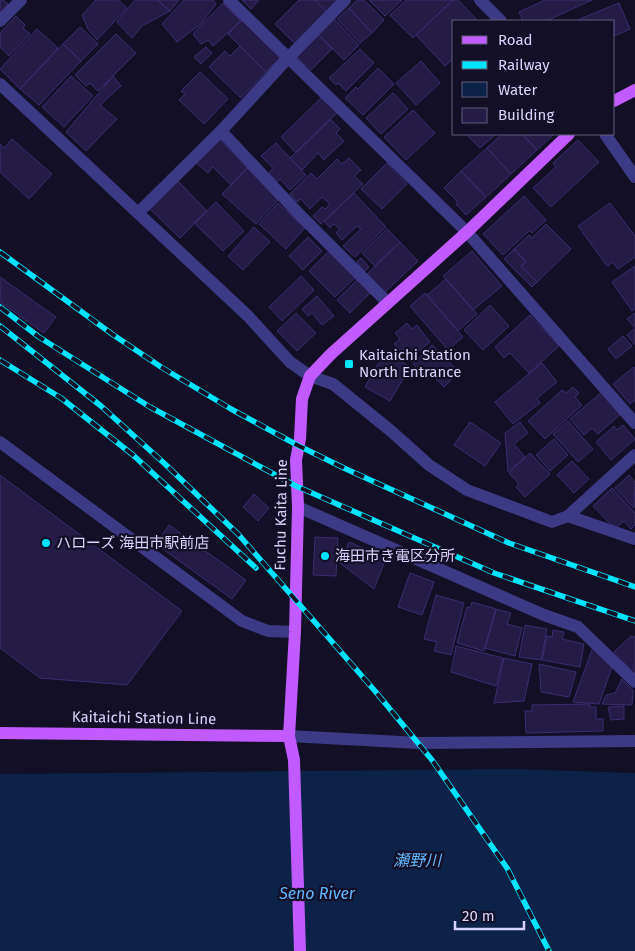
<svg xmlns="http://www.w3.org/2000/svg" width="635" height="951" font-family="'Fira Sans','Noto Sans JP',sans-serif">
  <rect width="100%" height="100%" fill="#130f26"/>
  <path fill="#0c2248" d="M515 769 635 773V951H0V774Z"/>
  <path fill="#241b47" stroke="#3b2d73" d="M0 0H3L8 4 0 13Z
    M96 0H118L127 8 97 40 88 29 82 15Z
    M135 0H157L170 11 142 26 132 38 117 22Z
    M157 0H179L170 11Z
    M184 0H213L216 4 201 24 177 42 162 24Z
    M242 0H259L251 9Z
    M299 0H315L327 12 295 44 275 24Z
    M315 0H339L327 12Z
    M357 0H364L384 20 372 33 349 8Z
    M369 0H402L385 16Z
    M406 0H453L413 38 390 15Z
    M453 0H458L476 19 473 21H454V58L445 66 416 35Z
    M545 0H592L546 21H523L519 12Z
    M223 3 241 21 213 46 208 40 201 44 193 34Z
    M619 3 630 29 614 36V21H580V19Z
    M349 8 372 33 360 43 337 19Z
    M16 16 25 25 23 28 30 34 9 56 0 47V33Z
    M242 19 281 57 266 72 228 34Z
    M334 19 359 45 344 60 318 34Z
    M80 27 98 44 81 61 63 44Z
    M37 29 58 48 20 89 0 69Z
    M116 34 136 53 98 91 90 83 86 86 75 75Z
    M318 34 332 49 311 70 296 56Z
    M63 44 81 61 39 105 20 89Z
    M240 46 266 72 241 98 209 67 225 51 230 56Z
    M206 47 212 53 201 64 194 57Z
    M360 49 374 63 346 91 338 83 336 85 329 78Z
    M421 61 440 83 416 105 396 83Z
    M378 68 394 84 363 115 345 98 356 87 358 89Z
    M200 72 228 99 204 124 179 100 185 94 181 91Z
    M71 76 93 96 64 127 42 107Z
    M113 76 121 86 100 105 117 119 86 151 66 132Z
    M393 93 408 109 381 134 366 118Z
    M322 97 337 113 296 153 281 137Z
    M413 110 435 133 406 160 384 137Z
    M330 119 340 129 336 133 344 141 324 160 318 153 302 170 290 158Z
    M466 134H496L480 148Z
    M502 134H522L537 150 511 174 487 148Z
    M522 134H554L537 150Z
    M12 139 52 174 29 199 0 172V144L4 148Z
    M219 139 247 168 231 185 213 167 208 173 195 162Z
    M578 140 599 162 551 207 533 188 556 167 553 163Z
    M276 143 306 175 290 190 280 179 277 182 269 173 273 168 261 156Z
    M487 148 511 174 486 197 461 171Z
    M349 158 361 170 354 176 363 184 321 224 313 216 322 207 325 209 330 204 322 197 310 209 301 199 297 202 290 194 311 173 317 179 337 159 342 164Z
    M387 163 407 184 382 209 361 189Z
    M247 168 278 200 256 224 222 194Z
    M461 171 486 197 466 215 456 204 458 202 444 188Z
    M178 181 207 211 180 238 150 209Z
    M354 193 386 227 355 257 343 246 361 229 357 226 342 240 336 233 340 229 334 224 330 228 324 221Z
    M524 196 546 220 532 233 530 230 503 255 483 234Z
    M216 202 244 231 223 251 194 223Z
    M278 203 305 228 286 249 259 224Z
    M610 203 635 236V257L618 269 613 262 607 266 578 226Z
    M546 224 571 249 537 282 521 266 526 262 514 249 529 235 532 238Z
    M254 227 270 242 243 270 228 256Z
    M387 229 400 242 375 266 362 253Z
    M308 237 322 251 303 270 289 256Z
    M400 242 418 261 385 292 367 274Z
    M514 249 526 262 521 266 537 282 532 287 504 259Z
    M329 251 356 277 335 297 309 271Z
    M472 251 502 286 473 310 443 276Z
    M361 258 369 267 364 272 357 262Z
    M635 266V309L632 311 612 282Z
    M301 276 314 290 282 321 269 307Z
    M0 277 56 317 44 333 0 302Z
    M360 277 373 290 350 313 337 300Z
    M446 279 477 314 458 331 427 295Z
    M425 293 463 337 448 350 410 306Z
    M317 296 334 316 322 325 312 313 308 316 302 309Z
    M490 305 509 326 483 350 464 330Z
    M296 313 316 333 297 351 277 331Z
    M635 313V345L627 335 635 328 627 319Z
    M530 315 559 346 529 373 510 353 504 358 495 347Z
    M407 323 412 329 417 325 430 342 407 360 394 344 400 339 395 333Z
    M623 336 632 346 616 359 608 349Z
    M432 345 459 372 444 387 426 369 422 373 413 364Z
    M385 352 410 367 390 401 365 387Z
    M542 363 557 382 537 398 540 403 513 424 495 402Z
    M634 367 635 368V400L630 404 613 384Z
    M573 387 579 393 575 397 582 405 545 439 528 421 562 390 566 393Z
    M603 391 622 413 598 434 592 428 584 435 570 419Z
    M568 421 593 449 578 462 553 434Z
    M470 422 501 443 485 466 454 445Z
    M520 422 528 433 514 444 525 457 508 472 505 433Z
    M623 425 635 439 611 460 596 442 614 426 617 430Z
    M554 439 568 455 550 471 536 455Z
    M530 453 550 474 525 497 516 487 519 484 509 473Z
    M572 461 589 479 574 493 557 475Z
    M0 475 182 611 127 685 40 678 0 648Z
    M629 475 635 482 634 508 615 488Z
    M612 488 635 513V525L631 529 624 521 615 529 593 506Z
    M254 494 269 508 258 521 243 507Z
    M169 525 246 580 232 599 156 544Z
    M315 537 338 538 336 576 313 575Z
    M349 542 386 558 374 589 340 563Z
    M410 573 434 582 422 615 398 607Z
    M436 595 464 603 451 655 434 651 437 642 424 639Z
    M472 602 496 609 484 651 457 643 467 607 470 608Z
    M496 609 511 613 507 624 522 628 515 656 485 648Z
    M525 625 547 629 541 660 519 657Z
    M553 630 564 632 562 639 584 644 580 667 542 660 547 636 552 637Z
    M631 636 635 637V675L614 652Z
    M456 646 503 658 496 686 451 672Z
    M593 647 612 667 599 704 573 702Z
    M504 658 532 664 524 701 494 703Z
    M539 664 576 672 569 697 541 692Z
    M622 679 633 690 632 705 602 704 606 695 615 693Z
    M590 704V707H596V719H603V731L526 733 525 711H532V705Z
    M624 706V719L611 720 608 707Z"/>
  <g fill="none" stroke-linecap="round" stroke-linejoin="round">
    <path stroke="#3d3a85" stroke-width="12" d="M229 0 467 232 635 423
      M480 0 501 21
      M0 21 21 0
      M0 84 248 316 290 362 310 376 333 384 391 431 429 465 467 490 552 522 568 516 635 539
      M221 131 299 214 388 303
      M605 134 635 177
      M138 213 221 131 288 58 345 0
      M0 442 242 621 268 631 295 632
      M298 507 544 615 578 627 635 682
      M568 516 635 455
      M289 736 419 743 635 741"/>
    <path stroke="#c25bff" stroke-width="12" d="M614 101 635 90
      M0 733 289 736
      M300 951 294 760 289 736 295 632 298 507 296 460 300 439 302 399 310 376 331 354 467 232 569 134"/>
    <g stroke="#00e5ff" stroke-width="5.5">
      <path id="rail" d="M0 252 112 334 161 367 231 409 299 446 346 469 509 543 635 587
        M0 307 39 337 150 407 296 486 494 573 635 621
        M0 326 101 406 165 464 238 534 375 691 432 760 507 868 549 951
        M0 360 61 398 133 455 256 568"/>
    </g>
    <use href="#rail" stroke="#130f26" stroke-width="4" stroke-dasharray="11" stroke-linecap="butt"/>
  </g>
  <g fill="#00e5ff" stroke="#130f26" stroke-width="2">
    <rect x="344" y="359" width="10" height="10" rx="2.5"/>
    <circle cx="46" cy="543" r="5"/>
    <circle cx="325" cy="556" r="5"/>
  </g>
  <g text-anchor="middle" dominant-baseline="central" stroke-width="4.5" stroke-linejoin="round" paint-order="stroke">
    <g font-size="15" fill="#d9d4ff" stroke="#130f26" text-anchor="start">
      <text x="359" y="355">Kaitaichi Station<tspan x="359" dy="17">North Entrance</tspan></text>
      <text x="56" y="543">ハローズ 海田市駅前店</text>
      <text x="335" y="556">海田市き電区分所</text>
    </g>
    <g font-size="15" fill="#d9d4ff" stroke="#130f26">
      <text transform="translate(281 515) rotate(-89)">Fuchu Kaita Line</text>
      <text transform="translate(144 718) rotate(1)">Kaitaichi Station Line</text>
    </g>
    <g font-size="16" font-style="italic" fill="#62b6ff" stroke="#130f26">
      <text x="417" y="860">瀬野川</text>
      <text x="317" y="893">Seno River</text>
    </g>
  </g>
  <rect x="452" y="20" width="162" height="115" fill="#130f26" stroke="#625e7d"/>
  <rect x="462" y="36" width="25" height="8" fill="#c25bff" stroke="#625e7d"/>
  <text x="498" y="45" font-size="15" fill="#d9d4ff">Road</text>
  <rect x="462" y="61" width="25" height="8" fill="#00e5ff" stroke="#625e7d"/>
  <text x="498" y="70" font-size="15" fill="#d9d4ff">Railway</text>
  <rect x="462" y="82" width="25" height="15" fill="#0c2248" stroke="#625e7d"/>
  <text x="498" y="95" font-size="15" fill="#d9d4ff">Water</text>
  <rect x="462" y="108" width="25" height="15" fill="#241b47" stroke="#625e7d"/>
  <text x="498" y="120" font-size="15" fill="#d9d4ff">Building</text>
  <path d="M455 921v8h69v-8" fill="none" stroke="#d9d4ff" stroke-width="2.5"/>
  <text x="462" y="921" font-size="15" fill="#d9d4ff" stroke="#130f26" stroke-width="4" paint-order="stroke">20 m</text>
</svg>
